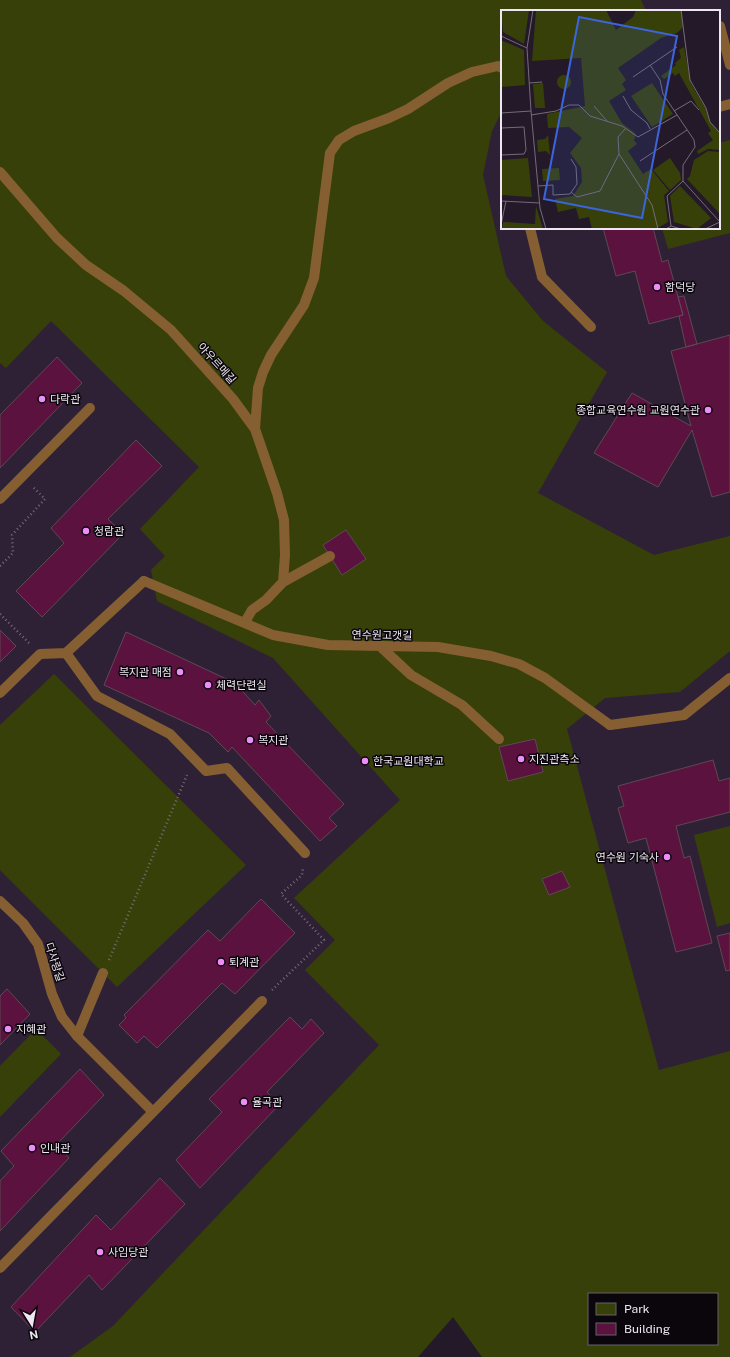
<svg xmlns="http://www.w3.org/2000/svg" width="730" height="1357" font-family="'Public Sans','Noto Sans KR',sans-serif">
  <rect width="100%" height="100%" fill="#241928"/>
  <path fill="#2f2135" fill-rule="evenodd" d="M0 0H730V1357H482L453 1317 418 1357H0ZM502 11H719V228H502ZM589 1294H717V1344H589Z"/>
  <path fill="#384009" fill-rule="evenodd" d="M0 0H641L646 11H502V111L492 131 483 175 506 276 543 321 607 372 538 493 654 555 730 536V651L680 692 605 698 567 729 659 1070 730 1051V1357H482L453 1317 418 1357H70L113 1326 379 1045 305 970 335 940 294 898 400 800 273 658 157 601 151 570 165 556 140 529 199 467 51 321 6 368 0 363ZM589 1294H717V1344H589Z
    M730 140V233L668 249 662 228H719V143Z
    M54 674 246 865 117 987 0 870V725Z
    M730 826V923L717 927 694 835Z
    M36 1029 61 1054 0 1117V1066Z"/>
  <path fill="#5b123f" stroke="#5d4953" d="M603 228H653L662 262 668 260 683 315 649 324 635 271 616 276Z
    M684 296 697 344 686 347 679 316 683 315 678 297Z
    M730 335V492L712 497 692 430 658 487 594 453 632 393 691 426 671 351Z
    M57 357 82 383 0 468V415Z
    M136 440 162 466 108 519 123 534 42 617 16 591 64 543 51 528Z
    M346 530 366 559 342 575 323 545Z
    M0 630 16 646 0 662Z
    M126 632 235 683 255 705 259 700 271 716 266 722 344 804 329 818 337 826 320 841 232 747 228 752 209 733 104 685Z
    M535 739 543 772 508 781 499 747Z
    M713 760 719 781 730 778V812L676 826 684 858 690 856 712 943 676 952 646 838 628 843 618 808 624 806 618 786Z
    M562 871 570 887 549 895 542 879Z
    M261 899 295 933 235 994 222 983 157 1048 144 1036 137 1043 119 1025 126 1018 124 1015 208 930 220 941Z
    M730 933V970L726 971 717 936Z
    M7 989 30 1014 0 1045V996Z
    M290 1017 302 1029 311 1019 324 1033 267 1092 279 1105 200 1188 176 1160 222 1112 209 1099Z
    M80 1069 104 1095 57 1144 69 1158 0 1231V1181L14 1166 1 1151Z
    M160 1178 185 1204 102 1290 89 1275 35 1332 11 1307 96 1215 111 1230Z"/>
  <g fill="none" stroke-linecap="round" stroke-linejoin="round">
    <path stroke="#756b78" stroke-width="2.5" stroke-dasharray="1 3" stroke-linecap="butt" d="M0 566 13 553 12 535 45 499 33 487
      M0 614 29 643
      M109 960 187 775
      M272 990 324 940 281 894 302 875 303 868"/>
    <path stroke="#855f32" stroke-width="10" d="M720 26 730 65
      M719 107 730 104
      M530 228 542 277 591 327
      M0 499 90 408
      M66 653 97 696 170 734 206 771 227 768 305 853
      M0 693 40 654 66 653 144 581
      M610 725 684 715 730 678
      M0 901 23 923 38 944 52 994 62 1017 77 1036 153 1112
      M77 1036 103 973
      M0 1268 262 1001"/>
    <path stroke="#855f32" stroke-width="10" d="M0 172 57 238 86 265 124 291 171 330 233 399 255 429 277 493 284 520 285 555 283 582 266 600 252 610 245 622
      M255 429 258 388 263 372 271 355 304 305 314 278 330 153 339 140 354 131 389 118 408 109 448 83 472 72 498 66 502 68
      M144 581 273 635 328 645 438 647 491 656 519 664 545 678 610 725
      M283 582 330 556
      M382 648 411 675 462 705 499 739"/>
  </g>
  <g fill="#ee8cf8" stroke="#0a060c" stroke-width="1.5">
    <circle cx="657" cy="287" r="4"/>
    <circle cx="42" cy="399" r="4"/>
    <circle cx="708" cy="410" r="4"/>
    <circle cx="86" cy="531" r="4"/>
    <circle cx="180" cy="672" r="4"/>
    <circle cx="208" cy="685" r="4"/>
    <circle cx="250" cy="740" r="4"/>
    <circle cx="521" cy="759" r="4"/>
    <circle cx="365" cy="761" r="4"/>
    <circle cx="667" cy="857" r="4"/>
    <circle cx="221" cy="962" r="4"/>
    <circle cx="8" cy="1029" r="4"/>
    <circle cx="244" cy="1102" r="4"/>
    <circle cx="32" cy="1148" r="4"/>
    <circle cx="100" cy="1252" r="4"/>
  </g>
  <g text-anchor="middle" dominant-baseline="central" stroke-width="3" stroke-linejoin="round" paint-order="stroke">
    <g font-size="11" fill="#eee7f1" stroke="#0a060c" text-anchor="start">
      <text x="665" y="287">함덕당</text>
      <text x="50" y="399">다락관</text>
      <text x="700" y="410" text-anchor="end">종합교육연수원 교원연수관</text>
      <text x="94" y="531">청람관</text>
      <text x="172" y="672" text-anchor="end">복지관 매점</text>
      <text x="216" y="685">체력단련실</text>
      <text x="258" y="740">복지관</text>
      <text x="529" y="759">지진관측소</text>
      <text x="373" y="761">한국교원대학교</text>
      <text x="659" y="857" text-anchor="end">연수원 기숙사</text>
      <text x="229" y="962">퇴계관</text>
      <text x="16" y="1029">지혜관</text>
      <text x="252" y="1102">율곡관</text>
      <text x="40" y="1148">인내관</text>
      <text x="108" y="1252">사임당관</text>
    </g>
    <g font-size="11" fill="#eee7f1" stroke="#0a060c">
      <text transform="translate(217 363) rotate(48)">아우르메길</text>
      <text transform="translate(382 635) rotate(1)">연수원고갯길</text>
      <text transform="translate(55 962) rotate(72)">다사랑길</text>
    </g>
  </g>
  <g transform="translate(501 10)">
    <rect width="219" height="219" fill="#241928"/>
    <path d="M0 0H28L23 34 2 22ZM35 0H105L115 20 132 7 135 0H181L182 17 176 23 160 28 117 58 125 70 121 74 125 80 108 91 121 113 135 124 133 130 136 134 127 141 142 164 150 159 168 181 163 185 167 212 155 219H91L88 207 78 209 75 198 57 202 54 189 72 186 81 172 80 158 69 143 81 128 68 117 47 118 46 104 84 96 80 48 31 51ZM0 30 23 40 24 75 0 77ZM183 37 190 74 204 97 209 112 219 123V140L207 139 197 144 196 141 212 130 207 123 210 121 178 63 174 66 172 63 163 69 160 66 175 55 174 53 180 48 178 40ZM56 72a7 7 0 1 1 14 0a7 7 0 1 1-14 0ZM42 73 44 98H34L32 74ZM151 73 172 104 151 117 130 86ZM47 125 49 145 45 141 37 142 36 130 44 129ZM207 141 219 142V204L186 169 189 166 193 150ZM27 148 31 187 0 185V150ZM169 148 179 163 180 170 169 180 152 160ZM58 158 59 170 42 171 41 159ZM179 176 210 208 196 219 173 212 169 186ZM35 196 42 219H1L2 212 34 214Z" fill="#384009"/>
    <path fill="none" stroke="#756b78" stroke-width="1" d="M32 0 26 38 30 101 39 198 45 219M180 0 189 70 205 98 209 112 219 123M0 26 26 38M149 55 159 70 162 84 193 130 194 137 182 155V171L219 212M132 67 176 37M28 73 41 72M122 86 130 100 146 113 149 119M93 96 106 111M173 101 190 91 198 100M0 103 30 101M30 105 55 101 68 95H78L89 106 121 116 137 127 176 105M0 118 23 117 25 140 23 144 0 145M124 119 117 127 118 144 151 195 157 219M139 151 186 120M37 176 52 175V185L69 184 76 174 75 157 70 149M70 182 76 187 99 181 118 144M0 191 39 193M0 215 5 191M170 216 166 186 182 171M165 219 170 216 180 219M204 219 219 212"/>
    <path fill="#3c65dc" fill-opacity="0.15" stroke="#3c65dc" stroke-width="2" d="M78 7 176 26 141 208 43 189Z"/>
    <rect width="219" height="219" fill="none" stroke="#eee7f1" stroke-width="2"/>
  </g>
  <rect x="588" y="1293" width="130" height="52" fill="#0a060c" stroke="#656068"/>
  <rect x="596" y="1303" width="20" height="12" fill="#384009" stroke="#656068"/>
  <text x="624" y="1313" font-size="12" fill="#eee7f1">Park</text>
  <rect x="596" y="1323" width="20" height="12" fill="#5b123f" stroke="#656068"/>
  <text x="624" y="1333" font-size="12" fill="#eee7f1">Building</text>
  <g transform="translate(32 1325) rotate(169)" stroke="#0a060c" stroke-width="3" paint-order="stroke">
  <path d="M0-3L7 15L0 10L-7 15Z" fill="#eee7f1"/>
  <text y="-6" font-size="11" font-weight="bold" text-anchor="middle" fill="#eee7f1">N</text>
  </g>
</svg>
